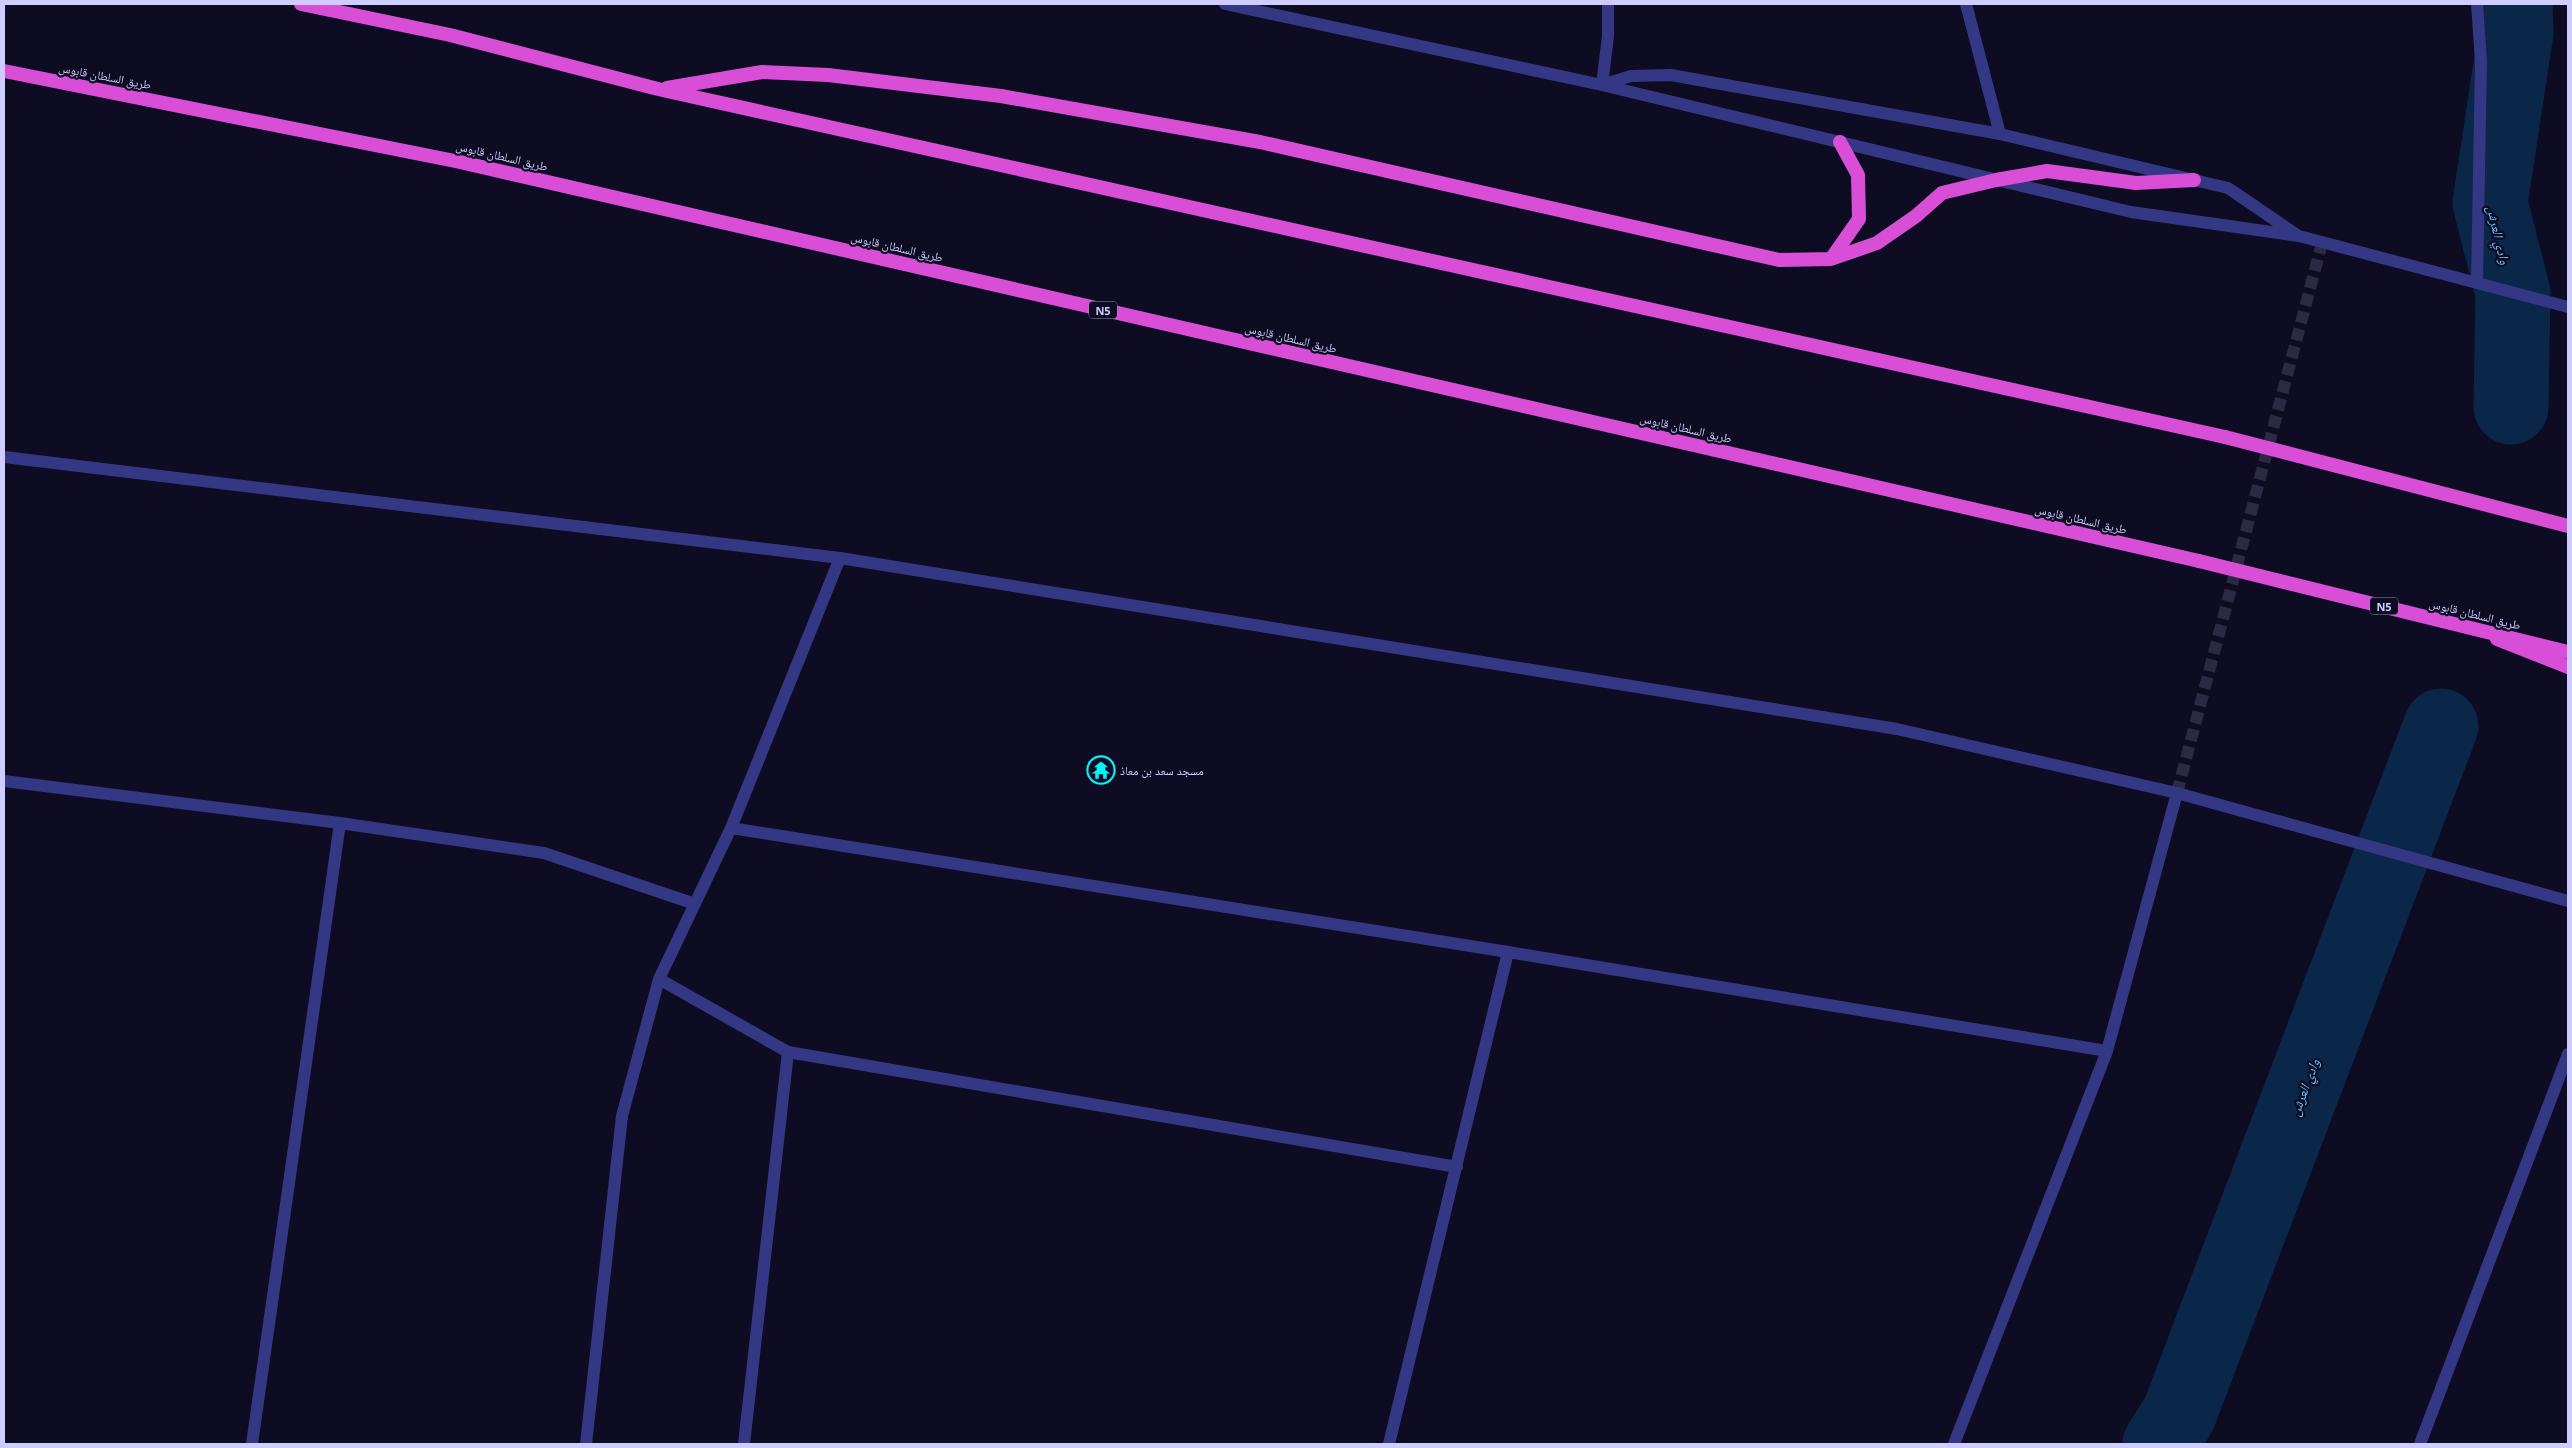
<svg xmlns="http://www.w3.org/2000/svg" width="2572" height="1448" font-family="'Open Sans','Noto Naskh Arabic',sans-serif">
  <rect width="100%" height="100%" fill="#0e0c22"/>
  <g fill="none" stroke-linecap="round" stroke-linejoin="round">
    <path stroke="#0a2648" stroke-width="75" d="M2511 407 2513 293 2490 203 2516 32 2515 4
      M2160 1444 2179 1414 2441 726"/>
    <path stroke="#2b2943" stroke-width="12" stroke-dasharray="12 6" stroke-linecap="butt" d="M2177 793 2322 243"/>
    <path stroke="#343884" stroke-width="12" d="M2477 283 2481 61 2477 4"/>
    <path stroke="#343884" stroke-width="12" d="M1966 4 2000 134
      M1602 85 1608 36V4
      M4 781 340 823 544 853 695 904
      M731 828 1508 952 2107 1051
      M659 979 788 1052 1457 1167
      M252 1444 340 823
      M586 1444 622 1116 659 979 731 828 840 558
      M744 1444 788 1052
      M1389 1444 1508 952
      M1954 1444 2107 1051 2177 793
      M2420 1444 2568 1054"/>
    <path stroke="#343884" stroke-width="12" d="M1225 4 1602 85 2131 212 2299 236 2568 307
      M1602 85 1631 76 1671 75 2000 134 2228 188 2297 235
      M4 457 840 558 1897 729 2177 793 2568 901"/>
    <path stroke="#d84ed7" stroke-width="14" d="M301 4 450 35 658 89 2225 437
      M4 71 460 162 2199 561
      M667 88 762 72 828 75 1001 96 1260 142 1779 260 1831 259 1859 219 1858 175 1840 142
      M1831 259 1877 243 1916 216 1942 193 1996 180 2047 171 2136 183 2194 180
      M2497 639 2568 667"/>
    <path stroke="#d84ed7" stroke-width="14" d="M2225 437 2568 526
      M2199 561 2568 652"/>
  </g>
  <defs>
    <g id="temple-ring" transform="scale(1.4375)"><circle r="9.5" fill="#0e0c22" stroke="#00f4f8" stroke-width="1.5"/><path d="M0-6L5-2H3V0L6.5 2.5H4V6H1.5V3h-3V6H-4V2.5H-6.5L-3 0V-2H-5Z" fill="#00f4f8"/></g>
  </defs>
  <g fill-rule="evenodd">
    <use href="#temple-ring" x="1101" y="770"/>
  </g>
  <g text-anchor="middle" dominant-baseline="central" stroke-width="4.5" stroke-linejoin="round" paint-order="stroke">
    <g fill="#0e0c22" stroke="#9593bd" stroke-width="1">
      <rect x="1089" y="301.5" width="28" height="17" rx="4"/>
      <rect x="2370" y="597.5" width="28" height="17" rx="4"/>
    </g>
    <g font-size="11" font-weight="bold" fill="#cfcdff">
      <text x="1103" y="310">N5</text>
      <text x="2384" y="606">N5</text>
    </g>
    <g font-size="12" fill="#cfcdff" stroke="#0e0c22">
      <text transform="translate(105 76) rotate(11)">طريق السلطان قابوس</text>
      <text transform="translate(502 156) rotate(13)">طريق السلطان قابوس</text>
      <text transform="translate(897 247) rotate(13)">طريق السلطان قابوس</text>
      <text transform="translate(1291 338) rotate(13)">طريق السلطان قابوس</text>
      <text transform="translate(1686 428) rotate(13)">طريق السلطان قابوس</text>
      <text transform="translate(2081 519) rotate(13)">طريق السلطان قابوس</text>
      <text transform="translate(2475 614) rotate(14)">طريق السلطان قابوس</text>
    </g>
    <g font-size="12" fill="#cfcdff" stroke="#0e0c22" text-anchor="start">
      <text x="1120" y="770">مسجد سعد بن معاذ</text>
    </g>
    <g font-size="14" font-style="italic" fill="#5bc1ff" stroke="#0e0c22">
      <text transform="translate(2499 235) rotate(77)">وادي العرش</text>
      <text transform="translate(2304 1087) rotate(-69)">وادي العرش</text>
    </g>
  </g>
  <rect width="2572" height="1448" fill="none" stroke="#cfcdff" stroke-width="10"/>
</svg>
